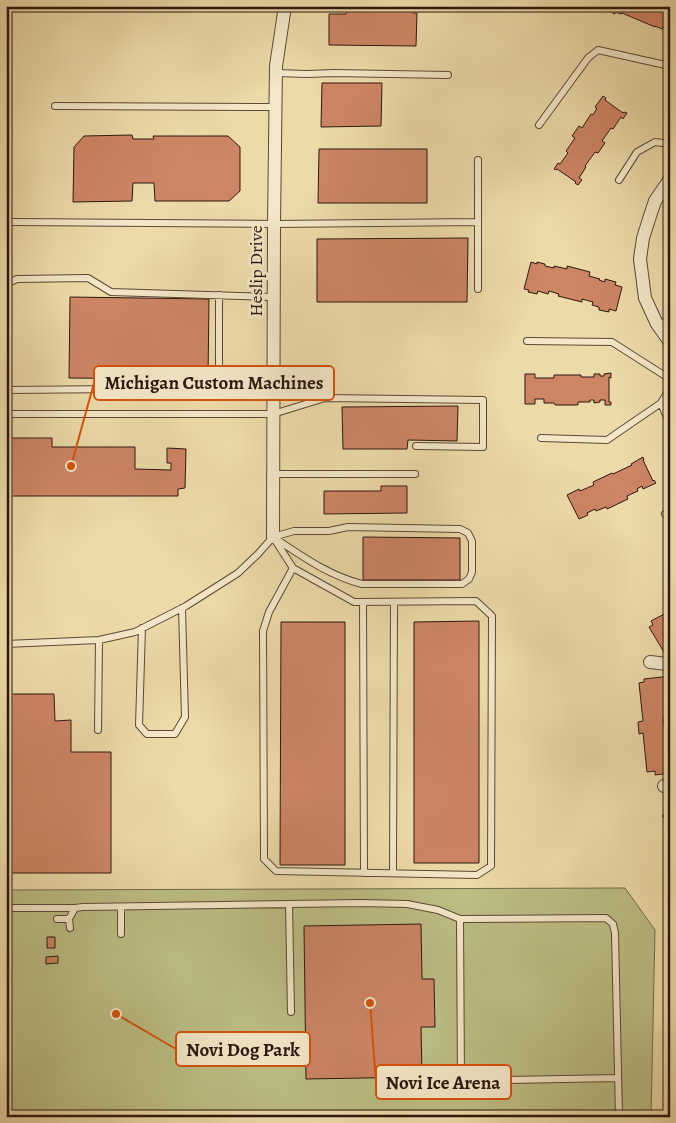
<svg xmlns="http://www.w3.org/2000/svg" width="676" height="1123" font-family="Alegreya,serif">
  <rect width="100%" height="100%" fill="#eddaa9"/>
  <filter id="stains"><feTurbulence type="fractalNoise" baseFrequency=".004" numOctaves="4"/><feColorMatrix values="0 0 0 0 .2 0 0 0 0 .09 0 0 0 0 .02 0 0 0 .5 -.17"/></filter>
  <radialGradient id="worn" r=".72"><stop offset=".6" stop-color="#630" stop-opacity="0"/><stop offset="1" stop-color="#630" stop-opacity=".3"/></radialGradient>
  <path fill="#bcbe85" stroke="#746a4a" d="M625 888 655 930 651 1117H6V890Z"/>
  <path fill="#cd8565" stroke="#2c1710" d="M346 6H413V13H417L416 46 329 45V14H346Z
    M610 6H670V30L663 27 662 29 655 26V27L622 13 621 14 615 12V14L609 11Z
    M322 83H382L381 126 321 127Z
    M603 96 606 98 605 100 623 113 624 112 627 113 623 119 621 117 613 129 611 128 602 141 605 143 598 153 595 152 585 166 586 167 579 178 582 180 578 185 575 183 576 182 557 169 556 170 554 169 558 163 560 164 568 153 566 151 575 138 572 136 579 126 582 128 591 114 593 115 597 108 595 107Z
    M132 135 133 139H154L153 136H228L240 147V191L229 201H155L154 183H133L132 201 73 202 74 147 84 136Z
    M319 149H427V203H318Z
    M468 238 467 302H317V239Z
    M531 262 537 264V262L545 264V266L554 268V266L567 269V266L590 272 589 276 600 279 599 280 605 282V279L616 282 615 285 622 287 616 311 609 309V312L599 310V307L592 305 593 302 582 299V302L558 296 559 294 549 291 548 294 538 291 537 294 528 292 529 290 524 289Z
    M70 297 209 299 208 379 69 378Z
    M611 373V378L609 377V402H611V405H605V400H600V402L594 403V400H590V402H578V405H555L554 403H544V399H535V404H525V374H535V378H554V375H581V377H594V374H600V376H604V374Z
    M458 406 457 441 408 440 407 449H343L342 407Z
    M6 438H52V447H135V469L171 470V463H167V448L186 449 185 488 178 489V496H6Z
    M643 457 644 460H643L653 481 654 480 656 483 643 489 642 486 637 489 638 491 627 496 628 499 607 509 606 507 596 511 595 509 587 513 588 515 579 519 567 495 579 489 580 491 594 485 593 482 612 473 613 474 632 465 631 464Z
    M381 486H407V513L324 514V491H381Z
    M363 537 460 538V580H363Z
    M670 611V651L665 654 649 627 653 625 651 621Z
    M479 621V863H414V622Z
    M281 622H345V865H280Z
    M670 676V692L667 693V697H670V703H667L668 707H670V721H668L663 717 665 733 668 729H670V773L655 775V771L647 772 643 733 639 734 638 722 643 721 639 683 644 682V679Z
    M6 694H54L55 721 71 720V752H111V873H6Z
    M670 809V825L662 816Z
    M421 924 422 979H434L435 1027H421L422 1077 306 1079 304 926Z
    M47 937H55V948H47Z
    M58 956V963L46 964V957Z"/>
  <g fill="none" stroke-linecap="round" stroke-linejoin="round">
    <g stroke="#5c4836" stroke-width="8">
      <path id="service" d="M276 73 307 74 334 73 448 75
        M55 106 275 107
        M539 125 588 58 598 50 670 66
        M619 180 637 152 655 142 670 144
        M12 222 274 224 478 222V289
        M478 222V160
        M6 284 17 279 88 278 111 292 274 297
        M657 324 670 321
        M527 341 612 342 670 379
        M219 388V295
        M6 390 238 388 273 382
        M661 403 670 425
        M6 414H273L325 398 483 400V447L416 446
        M541 438 607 440 661 403 670 388
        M273 474H415
        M665 514 670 512
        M273 537 293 568 269 612 263 631 264 859 276 871 477 875 491 866 492 616 476 601 354 602 293 568
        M363 602 364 873
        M142 628 139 725 147 734H175L185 717 182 608
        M6 644 99 640 135 632 186 606 238 573 258 554 273 537 294 531H329L348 527 460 529 468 533 472 541V572L469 579 462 584H362C330 576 303 557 276 539
        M98 730 99 640
        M393 873 394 602
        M289 904 291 1012
        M121 907V934
        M6 908H75
        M57 919H69
        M460 919 461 1081 618 1078
        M70 928 69 919 75 908 83 907 361 903 407 904 438 910 460 919 606 918 613 924 615 933 619 1117"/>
    </g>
    <g stroke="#5c4836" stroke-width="14">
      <path id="minor" d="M670 179 655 201 649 219 643 238 640 259 645 298 657 324 670 342
        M273 537 274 224 276 66 285 6
        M650 662 667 664 670 663
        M664 786 670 785"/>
    </g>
    <use href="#service" stroke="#f3e7c7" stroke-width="6"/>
    <use href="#minor" stroke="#f3e7c7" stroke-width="12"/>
  </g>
  <g text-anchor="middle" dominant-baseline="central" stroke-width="5" stroke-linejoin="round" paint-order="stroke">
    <g font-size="18" fill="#2c1710" stroke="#f3e7c7">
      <text transform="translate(256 271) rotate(-90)">Heslip Drive</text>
    </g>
  </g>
  <path fill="none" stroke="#d5520c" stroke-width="2" d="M71 466L94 383M116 1014L176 1049M370 1003L376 1082"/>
  <g fill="#d5520c" stroke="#f3e7c7" stroke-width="2">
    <circle cx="71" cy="466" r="5"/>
    <circle cx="116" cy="1014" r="5"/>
    <circle cx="370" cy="1003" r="5"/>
  </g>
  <g fill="#f3e7c7" stroke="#d5520c" stroke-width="2">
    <rect x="94" y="366" width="240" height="34" rx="5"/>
    <rect x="176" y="1032" width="134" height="34" rx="5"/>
    <rect x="376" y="1065" width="135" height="34" rx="5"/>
  </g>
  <g font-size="19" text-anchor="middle" font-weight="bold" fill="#2c1710">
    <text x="214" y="389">Michigan Custom Machines</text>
    <text x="243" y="1056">Novi Dog Park</text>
    <text x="443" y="1089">Novi Ice Arena</text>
  </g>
  <rect width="676" height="1123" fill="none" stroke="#eddaa9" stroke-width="25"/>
  <rect x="8" y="8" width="661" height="1108" fill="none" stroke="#2c1710" stroke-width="2.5"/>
  <rect x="12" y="12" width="651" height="1098" fill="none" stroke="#2c1710"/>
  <rect width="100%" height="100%" filter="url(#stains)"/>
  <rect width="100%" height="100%" fill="url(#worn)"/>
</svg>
